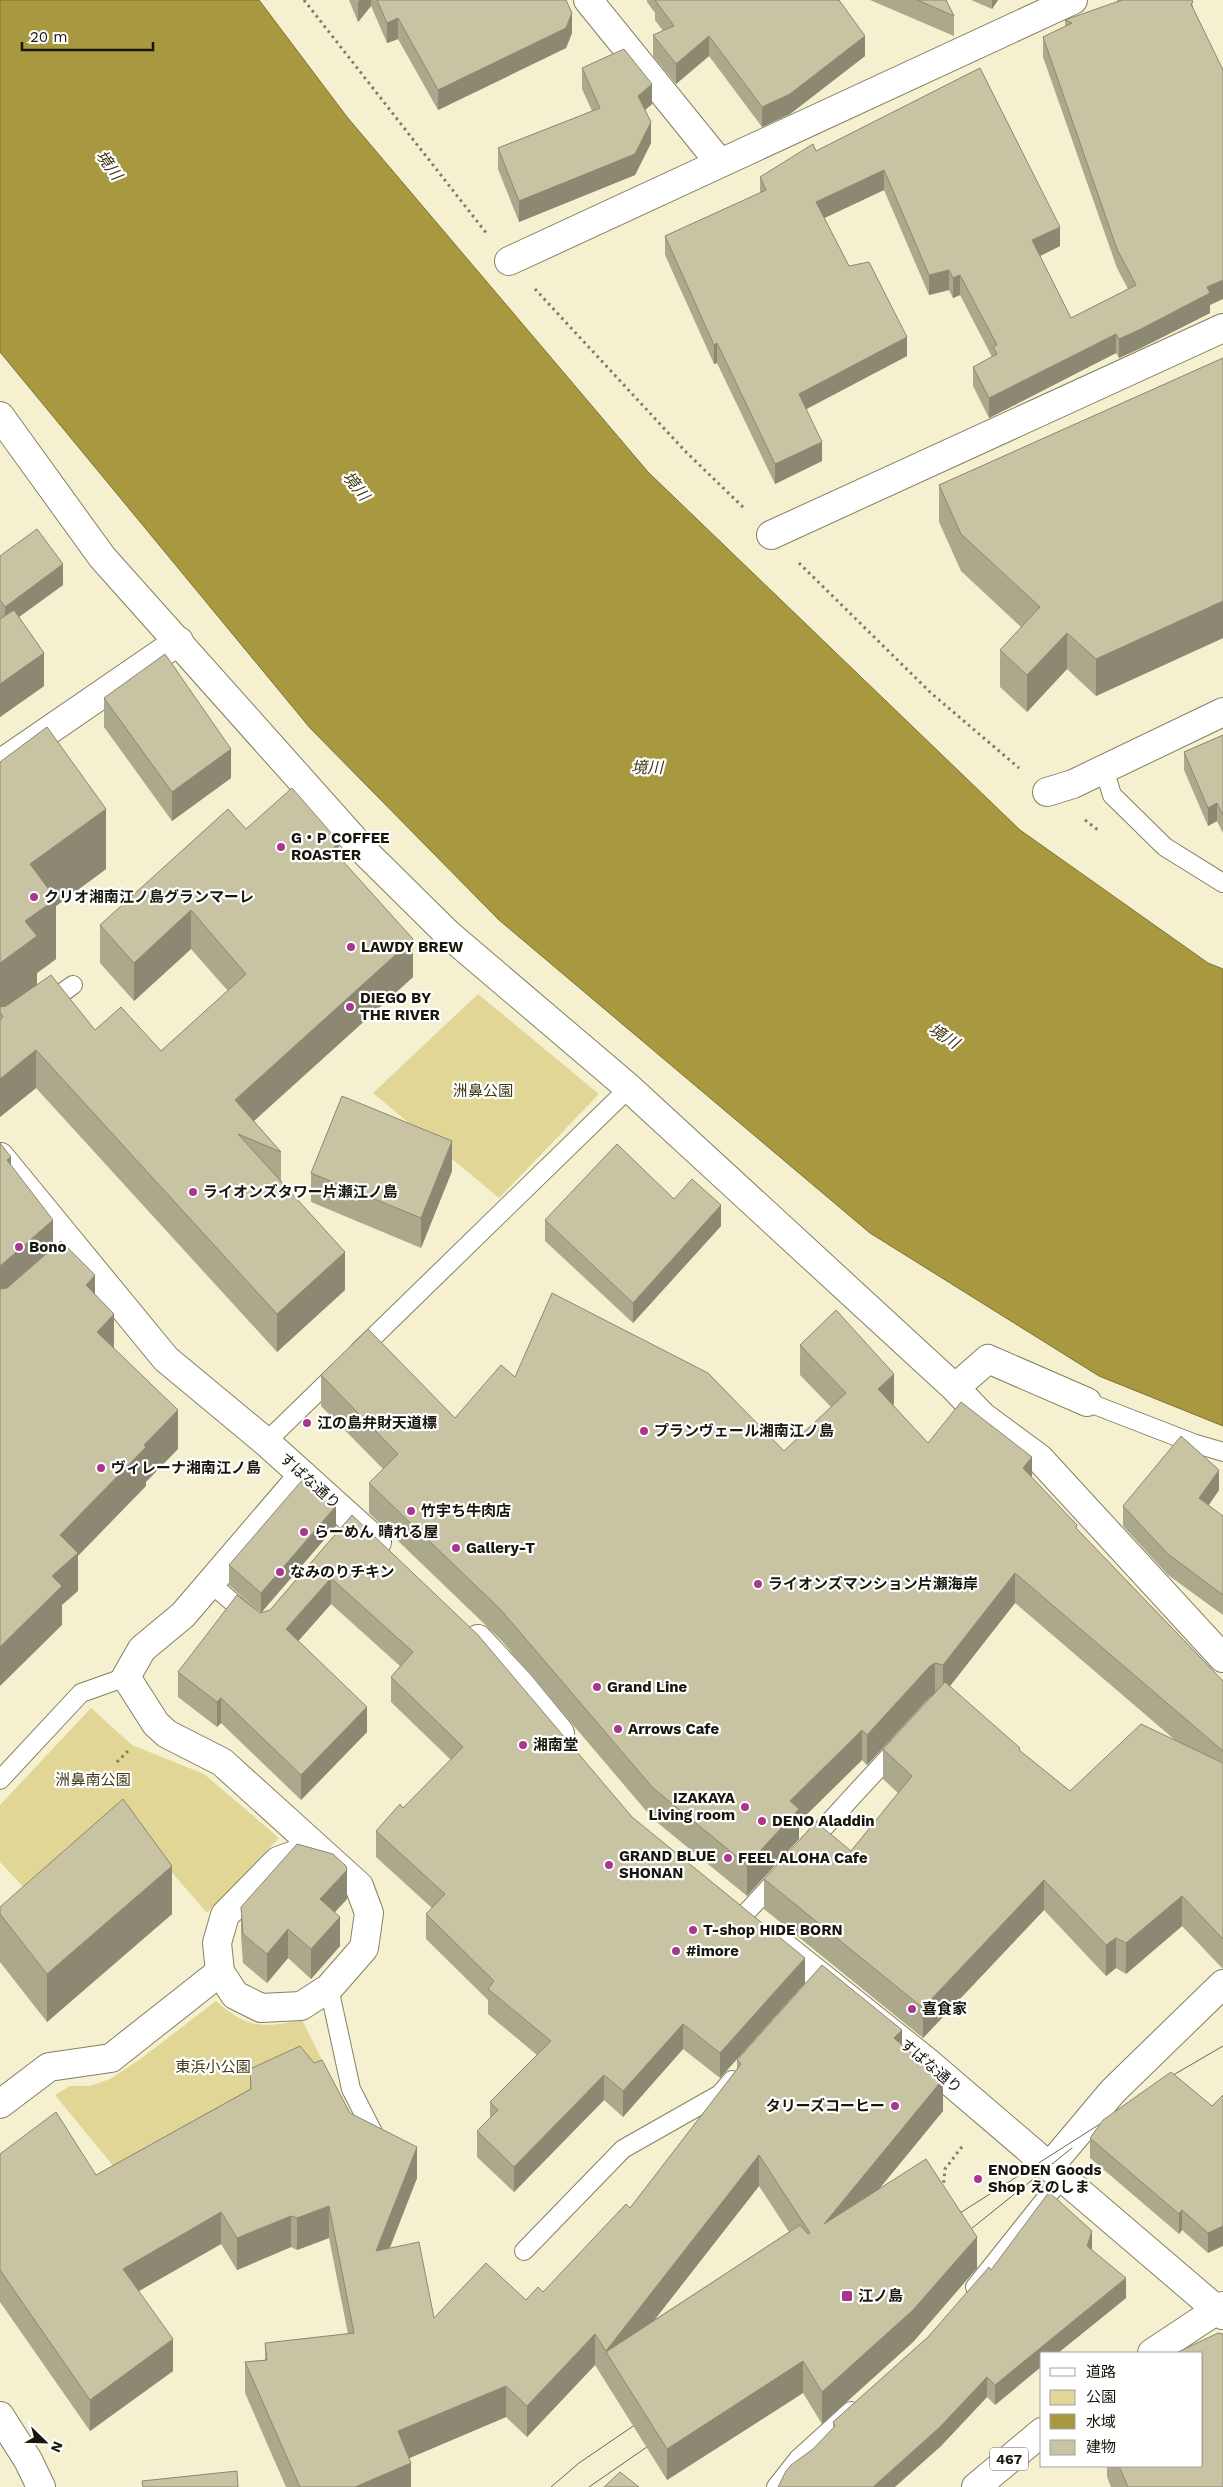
<svg xmlns="http://www.w3.org/2000/svg" width="1223" height="2487" font-family="'Work Sans','Noto Sans JP',sans-serif">
  <rect width="100%" height="100%" fill="#f5f0cf"/>
  <path fill="#e1d695" d="M478 994 599 1094 499 1198 373 1093Z
    M91 1708 132 1745 204 1774 279 1838 207 1913 126 1819 28 1892 0 1862V1805Z
    M216 2001C248 2029 262 2028 302 2020L323 2062 123 2178 55 2095 70 2086H90L110 2079 139 2060Z"/>
  <path fill="#a89941" stroke="#7d7231" d="M0 0H259L347 117 648 472 1020 830 1208 963 1223 969V1426L1099 1376 870 1233 499 920 310 728 0 352Z"/>
  <g fill="none" stroke-linecap="round" stroke-linejoin="round">
    <g stroke="#858062" stroke-width="20">
      <path id="service" d="M1104 769 1112 795 1165 847 1223 883
        M45 1005 73 985
        M359 1351 629 1088
        M1087 1402 1193 1443 1223 1452
        M266 1442 339 1371
        M210 1583 250 1617
        M0 1780 81 1693 126 1677
        M808 1845 898 1747
        M744 1915 780 1876
        M329 1988 351 2089 376 2138 381 2142
        M524 2251 623 2149 720 2094 732 2080
        M975 2287 1062 2178
        M776 2487 798 2459 851 2411"/>
    </g>
    <g stroke="#858062" stroke-width="30">
      <path id="minor" d="M588 0 720 163
        M509 261 1073 0
        M0 416 102 557 367 854 448 934 629 1088 955 1388 982 1416 1039 1458 1223 1658
        M771 535 1223 328
        M0 764 179 641
        M1047 792 1073 784 1223 712
        M0 1157 166 1359 266 1442 377 1542
        M955 1388 988 1359 1087 1402
        M303 1475 183 1615 142 1649 126 1677 156 1724 167 1734 222 1762 359 1886 369 1913 364 1948 329 1988 301 2006 261 2008 235 1995 220 1972 217 1943 225 1915 278 1861 316 1847
        M478 1639 518 1682 560 1733
        M777 1942 926 2061 1223 2315
        M0 2104 49 2067 111 2058 220 1972
        M1049 2167 1113 2091 1223 1984"/>
    </g>
    <g stroke="#858062" stroke-width="30">
      <path id="trunk" d="M1152 2353 1223 2306
        M0 2416 28 2460 41 2487
        M976 2487 1042 2432"/>
    </g>
    <path stroke="#7f7b65" stroke-width="3" stroke-dasharray="2.5 4" stroke-linecap="butt" d="M304 0 487 234
      M535 289 685 451 745 509
      M799 563 931 693 1019 768
      M1085 820 1098 830
      M117 1762 130 1749
      M943 2189 945 2169 964 2144"/>
    <use href="#service" stroke="#fff" stroke-width="18"/>
    <use href="#minor" stroke="#fff" stroke-width="28"/>
    <use href="#trunk" stroke="#fff" stroke-width="28"/>
    <path stroke="#696652" stroke-width="1" d="M1163 2081 1223 2046
      M949 2220 1111 2117
      M961 2237 1072 2148
      M551 2487 579 2463 645 2418
      M589 2487 657 2440"/>
  </g>
  <path fill="#aca88c" fill-rule="evenodd" d="M349 0H566L572 33 566 48 438 110 398 39 387 43 371 6 358 22Z
    M647 0H839L865 56 790 114 762 127 709 56 676 84 653 56V35L663 31 655 20V13L647 2Z
    M870 0H946L954 16V36Z
    M971 0H998L992 9Z
    M1117 0H1192L1193 8 1210 313 1141 348 1119 358 1116 353 989 418 973 386V367L992 357 960 295 953 298 949 290 929 295 884 190 824 218 849 266 907 356 806 409 822 461 775 484 717 363 714 364 665 255V236L760 193V177L816 151 980 68 1060 246 1040 256 1071 318 1128 289 1117 268 1043 57V37L1065 27V20L1117 2Z
    M582 68 652 104 645 110 651 143 635 175 519 222 498 169V148L592 111 582 89Z
    M1223 358V638L1096 696 1067 669 1027 712 1000 687V650L1021 627 961 571 939 522V485Z
    M0 556 63 585 19 617 44 686 0 717Z
    M104 698 231 778 172 821 104 727Z
    M1223 735V833L1217 821 1208 826 1184 770V752Z
    M0 762 106 869 56 906V959L37 973V985L95 1030 161 1051 228 991 191 949 134 1001 100 963V925L246 829 339 857 413 977 254 1121 281 1152V1181L345 1290 277 1352 36 1088 0 1117Z
    M452 1171 421 1248 311 1202V1173Z
    M674 1199 721 1226 633 1323 545 1241V1220Z
    M800 1345 894 1404 893 1405 928 1443 1032 1478 1077 1529 1223 1681V1969L1182 1926 1126 1974 1116 1968 1106 1976 1044 1910 923 2038 764 1909V1879L851 1851 898 1793 883 1779V1749L932 1696 930 1697 867 1765 862 1760 799 1822V1839L747 1896 653 1819 501 1640 369 1513V1483L383 1469 321 1406V1375L455 1418 515 1377 784 1451 831 1407 800 1375ZM1015 1603 1175 1740 1070 1791 1020 1751 950 1686Z
    M1219 1490 1208 1506 1223 1516V1615L1168 1575 1123 1526V1506Z
    M352 1515 632 1817 805 1983 720 2078 683 2049 623 2117 604 2100 514 2192 477 2157V2131L490 2118V2102L537 2055 488 2014V2000L426 1939V1914L432 1908 376 1857V1831L403 1808 451 1760 391 1702V1677L400 1666 331 1604 298 1641 367 1732 301 1800 221 1723 217 1727 178 1697V1672L261 1613 229 1585V1565L336 1526 261 1612 270 1610Z
    M347 1899 335 1912 340 1946 311 1979 288 1958 267 1983 243 1963 241 1936V1907Z
    M0 1907 172 1914 47 2022 0 1962Z
    M902 2045 943 2111 879 2189 977 2268 913 2342 822 2424 803 2393 667 2480 595 2365 527 2437 506 2417 409 2458 411 2487H286L245 2393V2362L265 2360V2343L348 2334 329 2238 297 2250 291 2247 237 2270 221 2244 139 2291 173 2371 90 2431 0 2302V2154L96 2175 250 2089V2069L350 2113 417 2178 390 2248 434 2318 526 2300 543 2292 630 2208 737 2070V2060ZM759 2186 789 2232 654 2320Z
    M1212 2106 1208 2253 1182 2230 1179 2234 1090 2158V2138Z
    M1092 2251 1126 2298 1058 2353H1042V2366L995 2405 987 2397 940 2447 813 2449 833 2429V2422L928 2337 991 2270Z
    M1107 2466H1202L1223 2487H1111L1107 2477Z"/>
  <path fill="#8c8872" d="M360 0H371V6L358 22V2Z
    M992 0H998L992 9Z
    M572 13V33L566 48 438 110V90Z
    M398 18V39L387 43V23Z
    M709 36V56L676 84V64Z
    M865 36V56L790 114 762 127V107Z
    M652 84V104L638 116V96Z
    M651 122V143L635 175 519 222V201Z
    M884 170V190L816 222V202Z
    M1060 227V246L1032 260V240Z
    M949 270V290L929 295V275Z
    M960 275V295L953 298V278Z
    M1223 280V299L1210 305V313L1141 348 1119 358V339L1207 287Z
    M1116 334V353L989 418V398Z
    M907 337V356L799 413V394Z
    M717 343V363L714 364V345Z
    M822 442V461L775 484V464Z
    M63 564V585L5 627V607Z
    M1223 601V638L1096 696V659Z
    M1067 633V669L1027 712V675Z
    M44 653V686L0 717V684Z
    M231 749V778L172 821V792Z
    M1217 803V821L1208 826V808Z
    M106 809V869L56 906V959L37 973V997L3 1017 0 1012V963L25 921 30 864Z
    M339 842V880L332 849Z
    M191 910V949L134 1001V963Z
    M413 939V977L235 1138V1100Z
    M36 1050V1088L0 1117V1079Z
    M452 1141V1171L421 1248V1218Z
    M11 1157V1195L7 1160Z
    M721 1205V1226L633 1323V1303Z
    M53 1220V1258L0 1304V1266Z
    M345 1252V1290L277 1352V1314Z
    M95 1275V1314L86 1285Z
    M114 1314V1352L97 1332Z
    M894 1374V1404L878 1419V1389Z
    M178 1410V1449L146 1482V1486L78 1556V1591L62 1605V1625L0 1686V1647L52 1576 60 1535 144 1445Z
    M1032 1457V1487L1023 1468Z
    M1219 1470V1490L1199 1519V1498Z
    M336 1506V1526L261 1613V1593Z
    M1015 1573V1603L943 1695V1665Z
    M331 1578V1604L286 1655V1629Z
    M935 1663V1694L930 1697 867 1765V1735L930 1666Z
    M221 1698V1723L217 1727V1702Z
    M367 1707V1732L301 1800V1775Z
    M862 1730V1760L799 1822V1839L747 1896V1865L790 1801Z
    M172 1866V1914L47 2022V1974Z
    M347 1870V1899L320 1928V1899Z
    M1044 1880V1910L923 2038V2008Z
    M1182 1896V1926L1126 1974V1943Z
    M340 1917V1946L311 1979V1949Z
    M288 1929V1958L267 1983V1954Z
    M1116 1938V1968L1106 1976V1945Z
    M805 1958V1983L720 2078V2053Z
    M683 2024V2049L623 2117V2091Z
    M902 2030V2061L894 2038Z
    M604 2075V2100L514 2192V2167Z
    M943 2079V2111L824 2256V2224Z
    M417 2147V2178L376 2282V2251Z
    M759 2155V2186L617 2368 606 2352V2382V2351Z
    M329 2206V2238L297 2250V2218Z
    M1182 2210V2230L1179 2234V2214Z
    M221 2212V2244L123 2300V2269Z
    M291 2216V2247L237 2270V2238Z
    M1223 2226V2246L1208 2253V2233Z
    M1092 2231V2251L1087 2246Z
    M977 2237V2268L913 2342 822 2424V2392Z
    M1126 2278V2298L1058 2353H1042V2366L995 2405V2385Z
    M595 2334V2365L527 2437V2406Z
    M173 2339V2371L90 2431V2400Z
    M803 2361V2393L667 2480V2449Z
    M987 2377V2397L940 2447 895 2487H873Z
    M506 2386V2417L398 2463V2431Z
    M411 2463V2487H355Z"/>
  <path fill="#c8c3a3" stroke="#8c8872" d="M377 0H566L572 13 566 28 438 90 398 18 387 23Z
    M655 0H839L865 36 790 94 762 107 709 36 676 64 653 35 674 26Z
    M917 0H946L954 16Z
    M1122 0H1192L1193 2 1191 4 1223 70V280L1207 287 1210 293 1141 329 1119 339 1116 334 989 398 973 367 997 354 993 347 997 345 960 275 953 278 949 270 929 275 884 170 816 202 849 266 869 262 907 337 799 394 822 442 775 464 717 343 714 345 665 236 766 190 760 177 813 144 816 151 980 68 1060 227 1032 240 1071 318 1136 285 1117 249 1043 37 1072 23 1065 20Z
    M624 49 652 84 638 96 651 122 635 154 519 201 498 148 600 108 582 68Z
    M1223 358V601L1096 659 1067 633 1027 675 1000 650 1040 607 961 534 939 485Z
    M37 529 63 564 5 607 0 600V556Z
    M14 610 44 653 0 684V619Z
    M165 654 231 749 172 792 104 698Z
    M47 727 106 809 30 864 56 899 25 921 37 936 0 963V762Z
    M1223 735V815L1217 803 1208 808 1184 752Z
    M292 788 339 842 332 849 413 939 235 1100 281 1152 238 1134 345 1252 277 1314 36 1050 0 1079V1020L3 1017 0 1012V1007L6 1006 51 975 95 1030 121 1007 161 1051 246 974 191 910 134 963 100 925 228 809 246 829Z
    M342 1096 452 1141 421 1218 311 1173Z
    M0 1143 11 1157 7 1160 53 1220 0 1266Z
    M617 1144 674 1199 692 1179 721 1205 633 1303 545 1220Z
    M61 1241 95 1275 86 1285 114 1314 97 1332 178 1410 144 1445 146 1447 60 1535 78 1553 52 1576 62 1586 0 1647V1289L7 1288Z
    M552 1293 708 1373 784 1451 846 1393 800 1345 836 1310 894 1374 878 1389 928 1443 961 1402 1032 1457 1023 1468 1077 1525 1076 1528 1223 1681V1751L1015 1573 943 1665 935 1663 930 1666 867 1735 862 1730 790 1801 799 1809 747 1865 653 1788 501 1610 369 1483 398 1454 321 1375 368 1329 455 1418 501 1365 515 1377Z
    M1181 1436 1219 1470 1199 1498 1223 1516V1595L1168 1554 1123 1506Z
    M304 1478 336 1506 261 1593 229 1565Z
    M352 1515 478 1635 632 1817 805 1958 720 2053 683 2024 623 2091 604 2075 514 2167 477 2131 498 2110 490 2102 551 2041 488 1989 494 1981 426 1914 445 1894 376 1831 400 1804 403 1808 463 1747 391 1677 413 1652 331 1578 286 1629 367 1707 301 1775 221 1698 217 1702 178 1672 237 1595 260 1613 270 1610Z
    M945 1682 1020 1748 1019 1750 1070 1791 1141 1724 1223 1763V1939L1182 1896 1126 1943 1116 1938 1106 1945 1044 1880 923 2008 764 1879 816 1822 851 1851 912 1776 883 1749Z
    M123 1799 172 1866 47 1974 0 1914V1907Z
    M297 1844 333 1854 346 1866 347 1870 320 1899 340 1917 311 1949 288 1929 267 1954 243 1934 241 1907Z
    M822 1965 902 2030 894 2038 943 2079 824 2224 926 2159 977 2237 913 2310 822 2392 803 2361 667 2449 606 2352 800 2225 808 2234 810 2233 759 2155 606 2351 595 2334 527 2406 506 2386 398 2431 411 2463 355 2487H300L245 2362 267 2360 265 2343 354 2333 329 2206 297 2218 291 2216 237 2238 221 2212 123 2269 173 2339 90 2400 0 2270V2154L56 2112 96 2175 251 2089 250 2069 300 2046 314 2063 322 2060 350 2113 417 2147 376 2251 419 2242 434 2318 486 2263 526 2300 538 2287 543 2292 626 2204 630 2208 741 2064 737 2060Z
    M1171 2072 1212 2106 1223 2095V2226L1208 2233 1182 2210 1179 2214 1090 2138 1103 2120Z
    M1049 2192 1092 2231 1087 2246 1126 2278 995 2385 987 2377 940 2427 873 2487H778L786 2471 791 2465 813 2449 835 2426 833 2422 928 2337 989 2267 991 2270Z
    M1218 2333 1223 2334V2487H1128L1119 2466H1202V2353H1176Z
    M237 2471 238 2487H143L142 2481Z
    M620 2472 639 2487H604Z"/>
  <g fill="#a9368f" stroke="#fff" stroke-width="2">
    <circle cx="281" cy="847" r="5"/>
    <circle cx="34" cy="897" r="5"/>
    <circle cx="351" cy="947" r="5"/>
    <circle cx="350" cy="1007" r="5"/>
    <circle cx="193" cy="1192" r="5"/>
    <circle cx="19" cy="1247" r="5"/>
    <circle cx="307" cy="1423" r="5"/>
    <circle cx="644" cy="1431" r="5"/>
    <circle cx="101" cy="1468" r="5"/>
    <circle cx="411" cy="1511" r="5"/>
    <circle cx="304" cy="1532" r="5"/>
    <circle cx="456" cy="1548" r="5"/>
    <circle cx="280" cy="1572" r="5"/>
    <circle cx="758" cy="1584" r="5"/>
    <circle cx="597" cy="1687" r="5"/>
    <circle cx="618" cy="1729" r="5"/>
    <circle cx="523" cy="1745" r="5"/>
    <circle cx="745" cy="1807" r="5"/>
    <circle cx="762" cy="1821" r="5"/>
    <circle cx="728" cy="1858" r="5"/>
    <circle cx="609" cy="1865" r="5"/>
    <circle cx="693" cy="1930" r="5"/>
    <circle cx="676" cy="1951" r="5"/>
    <circle cx="912" cy="2009" r="5"/>
    <circle cx="895" cy="2106" r="5"/>
    <circle cx="978" cy="2179" r="5"/>
    <rect x="841" y="2290" width="12" height="12" rx="2.5"/>
  </g>
  <g text-anchor="middle" dominant-baseline="central" stroke-width="4.5" stroke-linejoin="round" paint-order="stroke">
    <rect fill="#fff" stroke="#5e5d54" stroke-width="1" x="990" y="2447.5" width="38" height="23" rx="4"/>
    <g font-size="14" font-weight="bold" fill="#19170b">
      <text x="1009" y="2459">467</text>
    </g>
    <g font-size="15" font-weight="bold" fill="#19170b" stroke="#fff" text-anchor="start">
      <text x="291" y="838">G・P COFFEE<tspan x="291" dy="17">ROASTER</tspan></text>
      <text x="44" y="897">クリオ湘南江ノ島グランマーレ</text>
      <text x="361" y="947">LAWDY BREW</text>
      <text x="360" y="998">DIEGO BY<tspan x="360" dy="17">THE RIVER</tspan></text>
      <text x="203" y="1192">ライオンズタワー片瀬江ノ島</text>
      <text x="29" y="1247">Bono</text>
      <text x="317" y="1423">江の島弁財天道標</text>
      <text x="654" y="1431">プランヴェール湘南江ノ島</text>
      <text x="111" y="1468">ヴィレーナ湘南江ノ島</text>
      <text x="421" y="1511">竹宇ち牛肉店</text>
      <text x="314" y="1532">らーめん 晴れる屋</text>
      <text x="466" y="1548">Gallery-T</text>
      <text x="290" y="1572">なみのりチキン</text>
      <text x="768" y="1584">ライオンズマンション片瀬海岸</text>
      <text x="607" y="1687">Grand Line</text>
      <text x="628" y="1729">Arrows Cafe</text>
      <text x="533" y="1745">湘南堂</text>
      <text x="735" y="1798" text-anchor="end">IZAKAYA<tspan x="735" dy="17">Living room</tspan></text>
      <text x="772" y="1821">DENO Aladdin</text>
      <text x="619" y="1856">GRAND BLUE<tspan x="619" dy="17">SHONAN</tspan></text>
      <text x="738" y="1858">FEEL ALOHA Cafe</text>
      <text x="703" y="1930">T-shop HIDE BORN</text>
      <text x="686" y="1951">#imore</text>
      <text x="922" y="2009">喜食家</text>
      <text x="885" y="2106" text-anchor="end">タリーズコーヒー</text>
      <text x="988" y="2170">ENODEN Goods<tspan x="988" dy="17">Shop えのしま</tspan></text>
      <text x="858" y="2296">江ノ島</text>
    </g>
    <g font-size="15" fill="#3f3812" stroke="#fff">
      <text x="483" y="1091">洲鼻公園</text>
      <text x="93" y="1780">洲鼻南公園</text>
      <text x="213" y="2067">東浜小公園</text>
    </g>
    <g font-size="15" fill="#19170b" stroke="#fff">
      <text transform="translate(310 1481) rotate(42)">すばな通り</text>
      <text transform="translate(931 2066) rotate(40)">すばな通り</text>
    </g>
    <g font-size="16" font-style="italic" fill="#3c3610" stroke="#fff">
      <text transform="translate(109 165) rotate(54)">境川</text>
      <text transform="translate(356 486) rotate(51)">境川</text>
      <text x="647" y="767">境川</text>
      <text transform="translate(944 1036) rotate(33)">境川</text>
    </g>
  </g>
  <rect x="1040" y="2352" width="162" height="115" fill="#ffffff" stroke="#a3a29d"/>
  <rect x="1050" y="2368" width="25" height="8" fill="#ffffff" stroke="#a3a29d"/>
  <text x="1086" y="2377" font-size="15" fill="#19170b">道路</text>
  <rect x="1050" y="2390" width="25" height="15" fill="#e1d695" stroke="#a3a29d"/>
  <text x="1086" y="2402" font-size="15" fill="#19170b">公園</text>
  <rect x="1050" y="2414" width="25" height="15" fill="#a89941" stroke="#a3a29d"/>
  <text x="1086" y="2427" font-size="15" fill="#19170b">水域</text>
  <rect x="1050" y="2440" width="25" height="15" fill="#c8c3a3" stroke="#a3a29d"/>
  <text x="1086" y="2452" font-size="15" fill="#19170b">建物</text>
  <g transform="translate(45 2442) rotate(113)" stroke="#ffffff" stroke-width="4" paint-order="stroke">
  <path d="M0-4L9 19L0 12L-9 19Z" fill="#19170b"/>
  <text y="-8" font-size="14" font-weight="bold" text-anchor="middle" fill="#19170b">N</text>
  </g>
  <path d="M22 42v8h131v-8" fill="none" stroke="#19170b" stroke-width="2.5"/>
  <text x="30" y="42" font-size="15" fill="#19170b" stroke="#ffffff" stroke-width="4" paint-order="stroke">20 m</text>
</svg>
